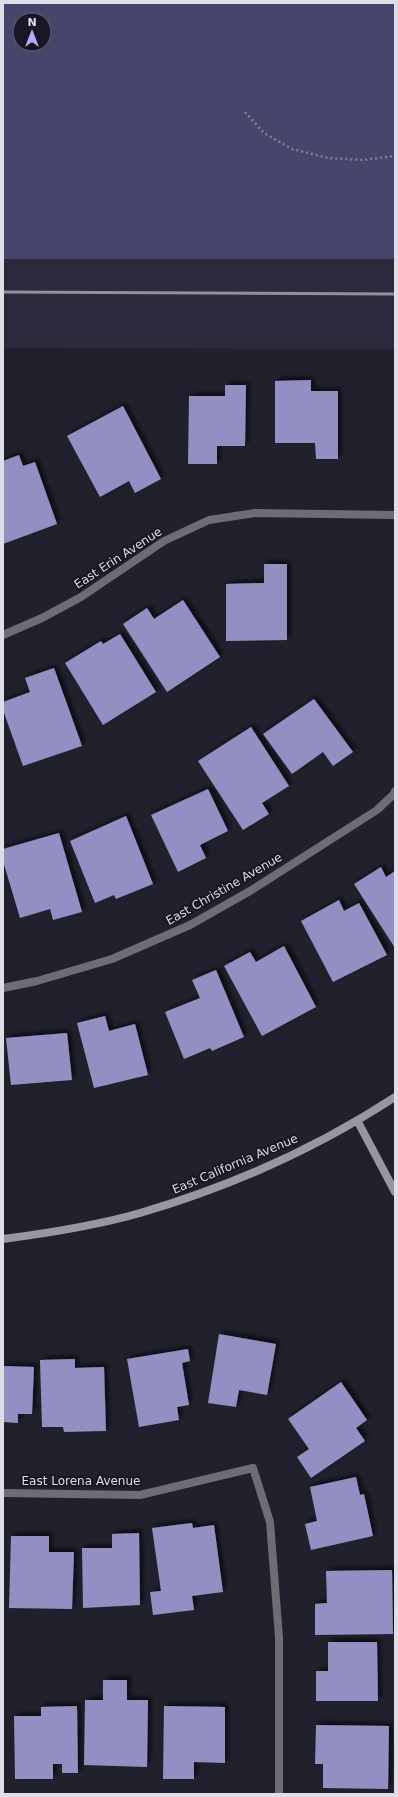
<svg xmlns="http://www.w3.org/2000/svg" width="398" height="1797" font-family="'DejaVu Sans',sans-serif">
  <defs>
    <filter id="shadow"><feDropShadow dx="3.5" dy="-3.5" stdDeviation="2" flood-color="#0009"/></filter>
  </defs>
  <rect width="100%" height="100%" fill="#21202d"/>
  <path fill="#2b2a3c" d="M3 259H395V349L3 348Z"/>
  <path fill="#47456b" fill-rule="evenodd" d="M3 3H395V259H3ZM20 20H44V44H20Z"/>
  <path fill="#9290c3" filter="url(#shadow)" d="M311 380V391H338V459H316L315 443H275V381Z
    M225 385H246L245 446H217V464H188L189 396H225Z
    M123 406 161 479 135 493 129 481 100 497 67 436Z
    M19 455 23 466 35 462 57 524 3 544V461Z
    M264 564H287V640L226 641V584L264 583Z
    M183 600 220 657 167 692 123 624 147 608 154 619Z
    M120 634 156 692 103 725 65 663 101 641 103 644Z
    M54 668 82 746 23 766 3 710V702L30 692 25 678Z
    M314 699 353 752 333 766 323 752 292 774 263 734Z
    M251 727 289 786 262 803 269 814 243 830 198 761Z
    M208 789 228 831 200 845 206 858 178 872 151 815Z
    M126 816 153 884 116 899 114 895 95 903 70 841Z
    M59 833 82 912 53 920 50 909 20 918 3 861V849Z
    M381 867 386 877 395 871V948L354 884Z
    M339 900 344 911 359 903 387 955 333 982 301 921Z
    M284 946 316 1007 262 1036 224 966 250 952 256 962Z
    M216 970 244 1037 212 1051 210 1048 184 1059 165 1012 200 998 192 980Z
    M105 1016 109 1031 135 1024 148 1075 94 1088 77 1023Z
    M67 1033 72 1080 11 1085 6 1038Z
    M219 1334 276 1344 267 1395 239 1390 236 1407 208 1403Z
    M188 1349 190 1361 182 1363 189 1405 177 1407 179 1420 139 1427 127 1359Z
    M75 1359V1368L104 1367 106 1431 64 1432 63 1427H42L40 1360Z
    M3 1366 34 1367 32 1414H18V1423L3 1422Z
    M341 1382 367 1420 356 1428 365 1441 311 1478 297 1457 309 1449 288 1419Z
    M356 1477 360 1495 364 1494 373 1536 311 1550 305 1524 317 1521 310 1487Z
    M192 1523 193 1528 214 1525 223 1592 192 1596 194 1610 153 1615 150 1592 161 1591 152 1528Z
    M139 1533 140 1605 83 1608 82 1548H112V1534Z
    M11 1536H49V1552H74L72 1609 9 1608Z
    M392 1570 393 1634 315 1635V1604L327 1603 326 1571Z
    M328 1642H377L378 1701H316V1671H328Z
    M103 1680H127V1700H148L147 1767 84 1765 85 1700H103Z
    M77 1706 78 1773H62V1764H53V1779H15L14 1716H41V1707Z
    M164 1706 225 1707V1763L194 1762V1779H163Z
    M316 1725 389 1726 388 1789 323 1788V1764H315Z"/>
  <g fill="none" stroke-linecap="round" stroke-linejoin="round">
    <path stroke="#84838e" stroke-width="2.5" stroke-dasharray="2 3" stroke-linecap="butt" d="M245 112 264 133 292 149 328 158 363 160 395 156"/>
    <path stroke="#6d6d74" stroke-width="8" d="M3 635 42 618 81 597 164 541 209 520 255 513 395 515
      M3 988 37 981 112 959 190 925 250 891 377 810 394 794 395 791
      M3 1493 140 1495 253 1468 270 1522 279 1637V1794"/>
    <path stroke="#9797a3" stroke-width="8" d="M358 1122 395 1192
      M3 1239C49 1233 95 1226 140 1213 229 1187 317 1148 395 1097"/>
    <path stroke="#90909a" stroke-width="3" d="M3 292 395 294"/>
  </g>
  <g text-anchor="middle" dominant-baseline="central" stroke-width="4" stroke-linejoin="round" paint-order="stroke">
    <g font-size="12" fill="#dedee7" stroke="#181723">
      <text transform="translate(118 558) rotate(-33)">East Erin Avenue</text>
      <text transform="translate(224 889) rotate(-30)">East Christine Avenue</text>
      <text transform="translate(235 1164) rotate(-23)">East California Avenue</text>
      <text x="81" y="1481">East Lorena Avenue</text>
    </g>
  </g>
  <rect width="398" height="1797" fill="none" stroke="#dedee7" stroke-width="8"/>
  <g transform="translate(32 32)"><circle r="19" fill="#181723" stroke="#676771"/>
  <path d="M0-3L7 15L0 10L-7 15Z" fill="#b1adfa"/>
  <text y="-6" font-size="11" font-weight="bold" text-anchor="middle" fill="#dedee7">N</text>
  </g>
</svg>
